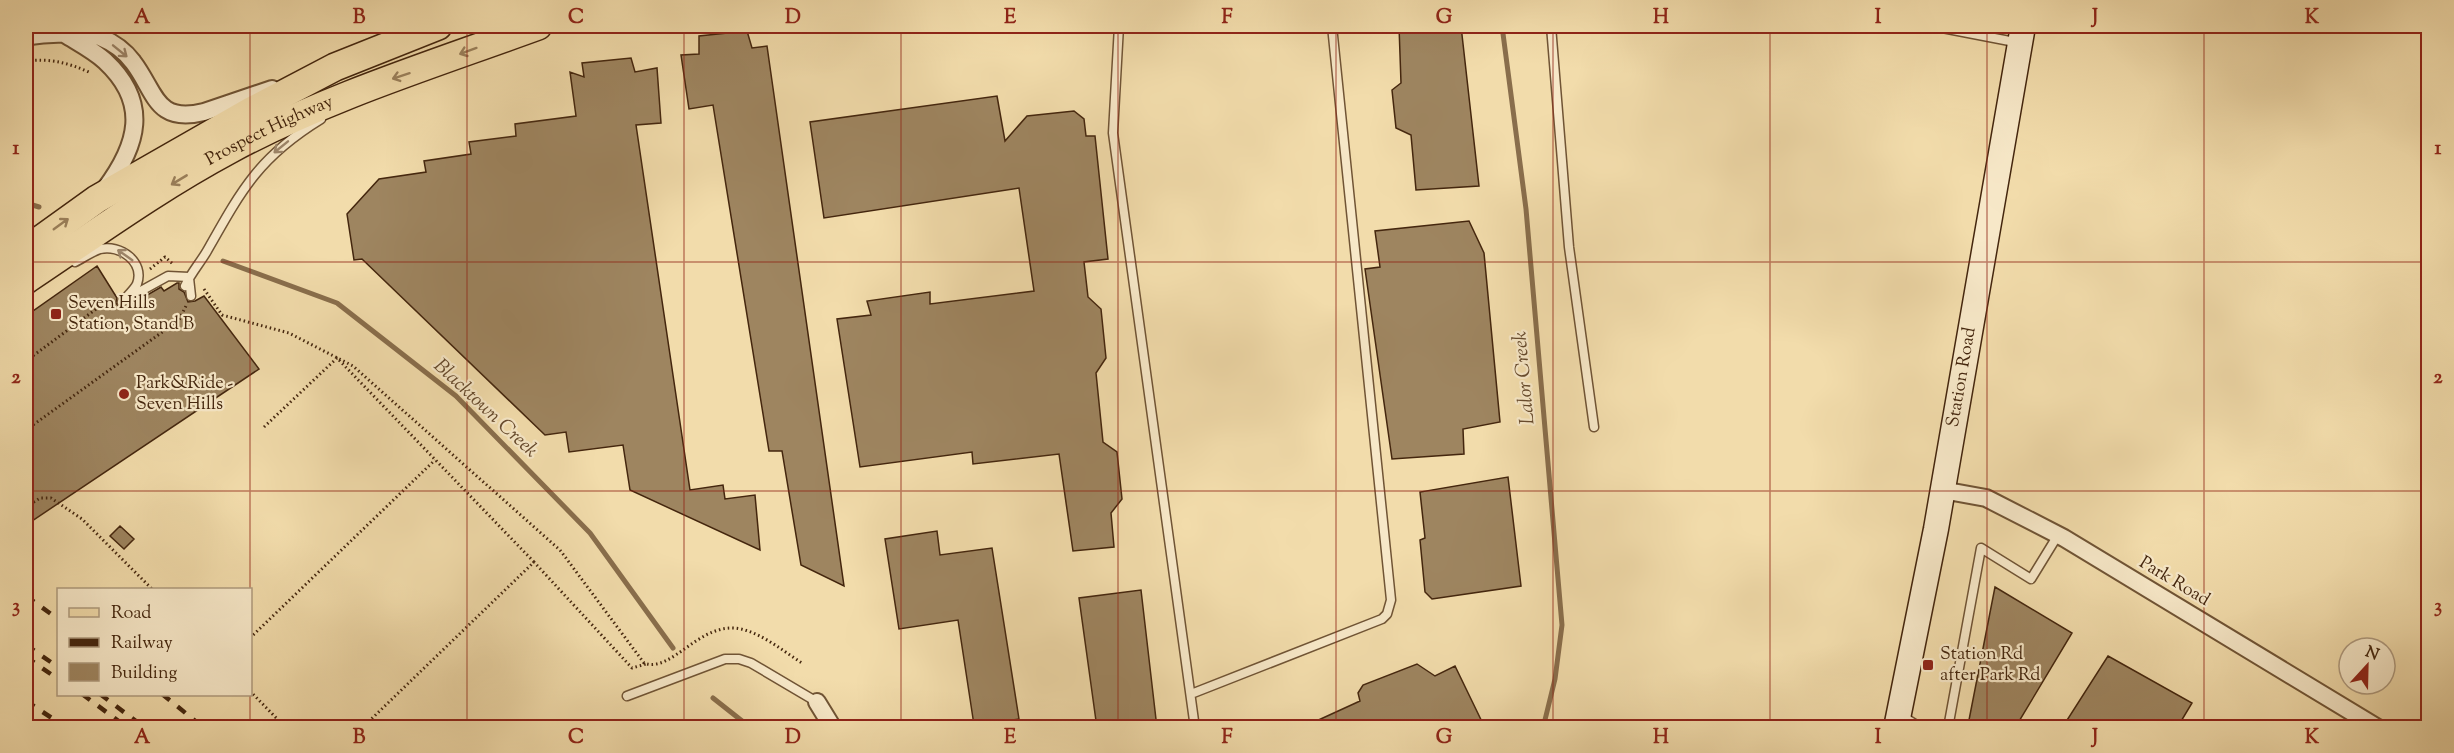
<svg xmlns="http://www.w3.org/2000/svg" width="2454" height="753" font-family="'Sorts Mill Goudy',serif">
  <rect width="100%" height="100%" fill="#f2dcab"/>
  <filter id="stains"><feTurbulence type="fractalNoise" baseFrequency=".00333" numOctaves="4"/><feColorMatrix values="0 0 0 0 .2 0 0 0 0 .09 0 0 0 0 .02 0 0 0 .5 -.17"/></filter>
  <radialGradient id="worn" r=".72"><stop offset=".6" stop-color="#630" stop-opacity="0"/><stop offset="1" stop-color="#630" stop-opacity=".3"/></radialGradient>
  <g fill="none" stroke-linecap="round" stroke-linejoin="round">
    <path stroke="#896e4c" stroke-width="5" d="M1502 26 1526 209 1562 625 1555 679 1543 728
      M26 203 39 207
      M223 261 337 303 456 396 590 533 673 648
      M713 698 751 728"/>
  </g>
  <path fill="#9e8560" stroke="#44260e" stroke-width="1.5" d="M1399 26H1461L1479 186 1416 190 1411 135 1396 128 1392 90 1401 83Z
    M747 31 752 48 767 46 844 586 801 565 782 451H769L713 105 689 109 681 55 699 54V36Z
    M631 58 635 72 657 68 661 123 636 125 690 490 723 485 725 499 755 495 760 550 630 490 623 445 569 452 566 432 545 435 362 259 354 260 347 214 379 179 426 172 424 161 471 154 469 142 516 136 515 124 576 116 570 72 584 77 582 63Z
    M997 96 1005 141 1027 116 1074 111 1084 119 1086 136H1095L1108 259 1084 262 1088 297 1101 309 1106 358 1096 373 1103 442 1117 452 1122 499 1111 513 1114 547 1073 551 1059 454 973 464 972 452 860 467 837 319 871 315 867 301 930 292V304L1034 291 1019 188 824 218 810 122Z
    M1469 221 1484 253 1500 422 1463 429 1464 454 1392 459 1365 269 1380 267 1375 231Z
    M97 266 117 298 116 303 120 308H125L161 287 164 291 177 283H179V289L184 292 188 302 195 301 204 296 259 369 26 525V316Z
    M1508 477 1521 586 1432 599 1425 592 1420 540 1425 538 1420 492Z
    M120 526 134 539 124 549 110 536Z
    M937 531 940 555 992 548 1019 719 974 725 958 620 899 629 885 539Z
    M1995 587 2072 633 2015 728H1980L1969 720Z
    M1141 590 1157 728H1097L1079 598Z
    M2108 656 2192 703 2177 728H2062Z
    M1417 664 1435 676 1455 666 1485 728H1301L1360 701 1358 693 1363 685Z"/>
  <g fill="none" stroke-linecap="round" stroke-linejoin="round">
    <g stroke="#705435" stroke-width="11">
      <path id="lane" d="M1119 26 1113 133 1195 728
        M1551 26 1569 247 1594 427
        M1932 26 2020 43
        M75 262C83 258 91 252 100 249 120 244 145 262 137 284 134 290 127 296 122 302
        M189 278 191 296
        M185 286C191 273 200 263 207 251 242 189 259 157 321 119
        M130 297 168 276 189 277
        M1191 694 1382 619 1387 614 1391 600 1332 26
        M627 696 725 659H739L751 663 817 702
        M1902 716 1921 728
        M1948 728 1981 548 2031 579 2058 535"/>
    </g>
    <g stroke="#705435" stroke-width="20">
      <path id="street" d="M66 35C79 43 94 51 105 61 150 103 138 145 105 189
        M26 37C42 34 85 31 100 37 112 42 125 51 133 62 156 92 155 124 204 112L272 89
        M1942 490 1986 498 2064 538 2378 728
        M817 702 833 728"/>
    </g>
    <g stroke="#44260e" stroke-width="27">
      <g id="secondary">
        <path id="s1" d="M1896 728 1936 529 2023 26"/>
      </g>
    </g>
    <g stroke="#44260e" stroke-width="30">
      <g id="primary">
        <path d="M26 250 97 199 251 111 335 67 438 26"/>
        <path id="s2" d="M26 280C92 236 158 188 229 150 327 97 434 64 538 26"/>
      </g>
    </g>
    <path stroke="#44260e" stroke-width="3" stroke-dasharray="1.5 3" stroke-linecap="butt" d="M26 61C50 58 69 63 91 73
      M150 269 165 257 173 264
      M204 289 222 315 289 333 353 366 560 550 644 663C672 674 700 620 741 629 763 634 783 651 802 663
      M26 361 111 298
      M264 427 337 358 534 562
      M26 430 179 320 186 306
      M26 507 40 498H51L82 519 153 590
      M250 638 435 460
      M250 691 286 728
      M362 728 534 562 632 668 646 664"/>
    <use href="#lane" stroke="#f7e8c8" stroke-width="8"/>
    <use href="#street" stroke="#f7e8c8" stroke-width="16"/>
    <use href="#secondary" stroke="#f7e8c8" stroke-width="24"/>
    <use href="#primary" stroke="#f2dcab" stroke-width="27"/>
    <path stroke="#44260e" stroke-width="4.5" stroke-dasharray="10 10" stroke-linecap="butt" d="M26 596 58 619
      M26 645 58 667
      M26 657 58 679
      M82 694 128 728
      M100 694 145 728
      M162 694 204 728
      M26 701 67 728"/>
  </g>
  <defs><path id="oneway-shaft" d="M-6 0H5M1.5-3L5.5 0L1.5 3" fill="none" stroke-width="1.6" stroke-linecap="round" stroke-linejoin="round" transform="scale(1.5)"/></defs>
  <g stroke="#9e876b">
    <use href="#oneway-shaft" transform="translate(120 51) rotate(39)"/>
    <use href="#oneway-shaft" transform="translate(281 147) rotate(141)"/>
    <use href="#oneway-shaft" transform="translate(125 255) rotate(-145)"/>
  </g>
  <g stroke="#9b815c">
    <use href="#oneway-shaft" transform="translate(468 51) rotate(160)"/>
    <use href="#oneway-shaft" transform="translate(401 76) rotate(162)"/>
    <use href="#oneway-shaft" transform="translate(179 180) rotate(149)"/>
    <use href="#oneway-shaft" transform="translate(61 224) rotate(-36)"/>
  </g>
  <path fill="none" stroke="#8f2418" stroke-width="1.5" stroke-opacity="0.55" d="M250 26V590M467 26V728M684 26V728M901 26V728M1118 26V728M1336 26V728M1553 26V728M1770 26V728M1987 26V728M2204 26V728M26 262H2428M26 491H2428M250 694V728"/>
  <g fill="#8f2418" stroke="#f7e8c8" stroke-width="2">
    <rect x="50" y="308" width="12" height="12" rx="3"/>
    <circle cx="124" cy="394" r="6"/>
    <rect x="1922" y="659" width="12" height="12" rx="3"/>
  </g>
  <g text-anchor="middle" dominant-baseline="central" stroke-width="4.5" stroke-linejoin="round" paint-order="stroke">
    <g font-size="18" fill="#44260e" stroke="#f7e8c8">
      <text stroke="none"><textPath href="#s2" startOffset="286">Prospect Highway</textPath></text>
      <text stroke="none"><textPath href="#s1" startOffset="357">Station Road</textPath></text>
      <text transform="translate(2174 582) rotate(31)">Park Road</text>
    </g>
    <g font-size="18" fill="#44260e" stroke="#f7e8c8" text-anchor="start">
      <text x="68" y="304">Seven Hills<tspan x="68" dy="21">Station, Stand B</tspan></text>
      <text x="136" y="384">Park&amp;Ride -<tspan x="136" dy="21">Seven Hills</tspan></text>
      <text x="1940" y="655">Station Rd<tspan x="1940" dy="21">after Park Rd</tspan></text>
    </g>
    <g font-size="20" font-style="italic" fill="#664a2d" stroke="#f7e8c8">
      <text transform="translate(1525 378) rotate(-95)">Lalor Creek</text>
      <text transform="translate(485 409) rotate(43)">Blacktown Creek</text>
    </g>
  </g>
  <rect width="2454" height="753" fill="none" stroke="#f2dcab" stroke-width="66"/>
  <rect x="57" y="588" width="195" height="108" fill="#f7e8c8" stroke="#af9a7e" stroke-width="1.5"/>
  <rect x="69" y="608" width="30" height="9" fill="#f2dcab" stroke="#af9a7e" stroke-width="1.5"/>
  <text x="111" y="618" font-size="18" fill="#44260e">Road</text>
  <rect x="69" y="638" width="30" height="9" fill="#44260e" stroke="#af9a7e" stroke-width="1.5"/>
  <text x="111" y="648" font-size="18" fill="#44260e">Railway</text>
  <rect x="69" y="663" width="30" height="18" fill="#9e8560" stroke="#af9a7e" stroke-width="1.5"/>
  <text x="111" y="678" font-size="18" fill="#44260e">Building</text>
  <g transform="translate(2367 666) rotate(22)"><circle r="28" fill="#f7e8c8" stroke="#af9a7e" stroke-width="1.5"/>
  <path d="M0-4.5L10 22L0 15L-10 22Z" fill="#8f2418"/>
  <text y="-9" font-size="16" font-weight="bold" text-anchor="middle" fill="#44260e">N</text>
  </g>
  <rect x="33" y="33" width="2388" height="687" fill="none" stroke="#8f2418" stroke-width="2"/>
  <g font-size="20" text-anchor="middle" font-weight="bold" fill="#8f2418">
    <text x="142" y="23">A</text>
    <text x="359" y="23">B</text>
    <text x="576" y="23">C</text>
    <text x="793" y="23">D</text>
    <text x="1010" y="23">E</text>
    <text x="1227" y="23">F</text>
    <text x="1444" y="23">G</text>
    <text x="1661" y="23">H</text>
    <text x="1878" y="23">I</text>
    <text x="2095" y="23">J</text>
    <text x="2312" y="23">K</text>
    <text x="16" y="154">1</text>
    <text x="2438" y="154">1</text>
    <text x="16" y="383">2</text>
    <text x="2438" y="383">2</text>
    <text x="16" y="612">3</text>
    <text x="2438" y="612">3</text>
    <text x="142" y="743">A</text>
    <text x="359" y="743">B</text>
    <text x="576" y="743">C</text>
    <text x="793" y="743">D</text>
    <text x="1010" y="743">E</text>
    <text x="1227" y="743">F</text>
    <text x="1444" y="743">G</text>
    <text x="1661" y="743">H</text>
    <text x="1878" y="743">I</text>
    <text x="2095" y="743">J</text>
    <text x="2312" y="743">K</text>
  </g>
  <rect width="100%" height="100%" filter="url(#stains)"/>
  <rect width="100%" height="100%" fill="url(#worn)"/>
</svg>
